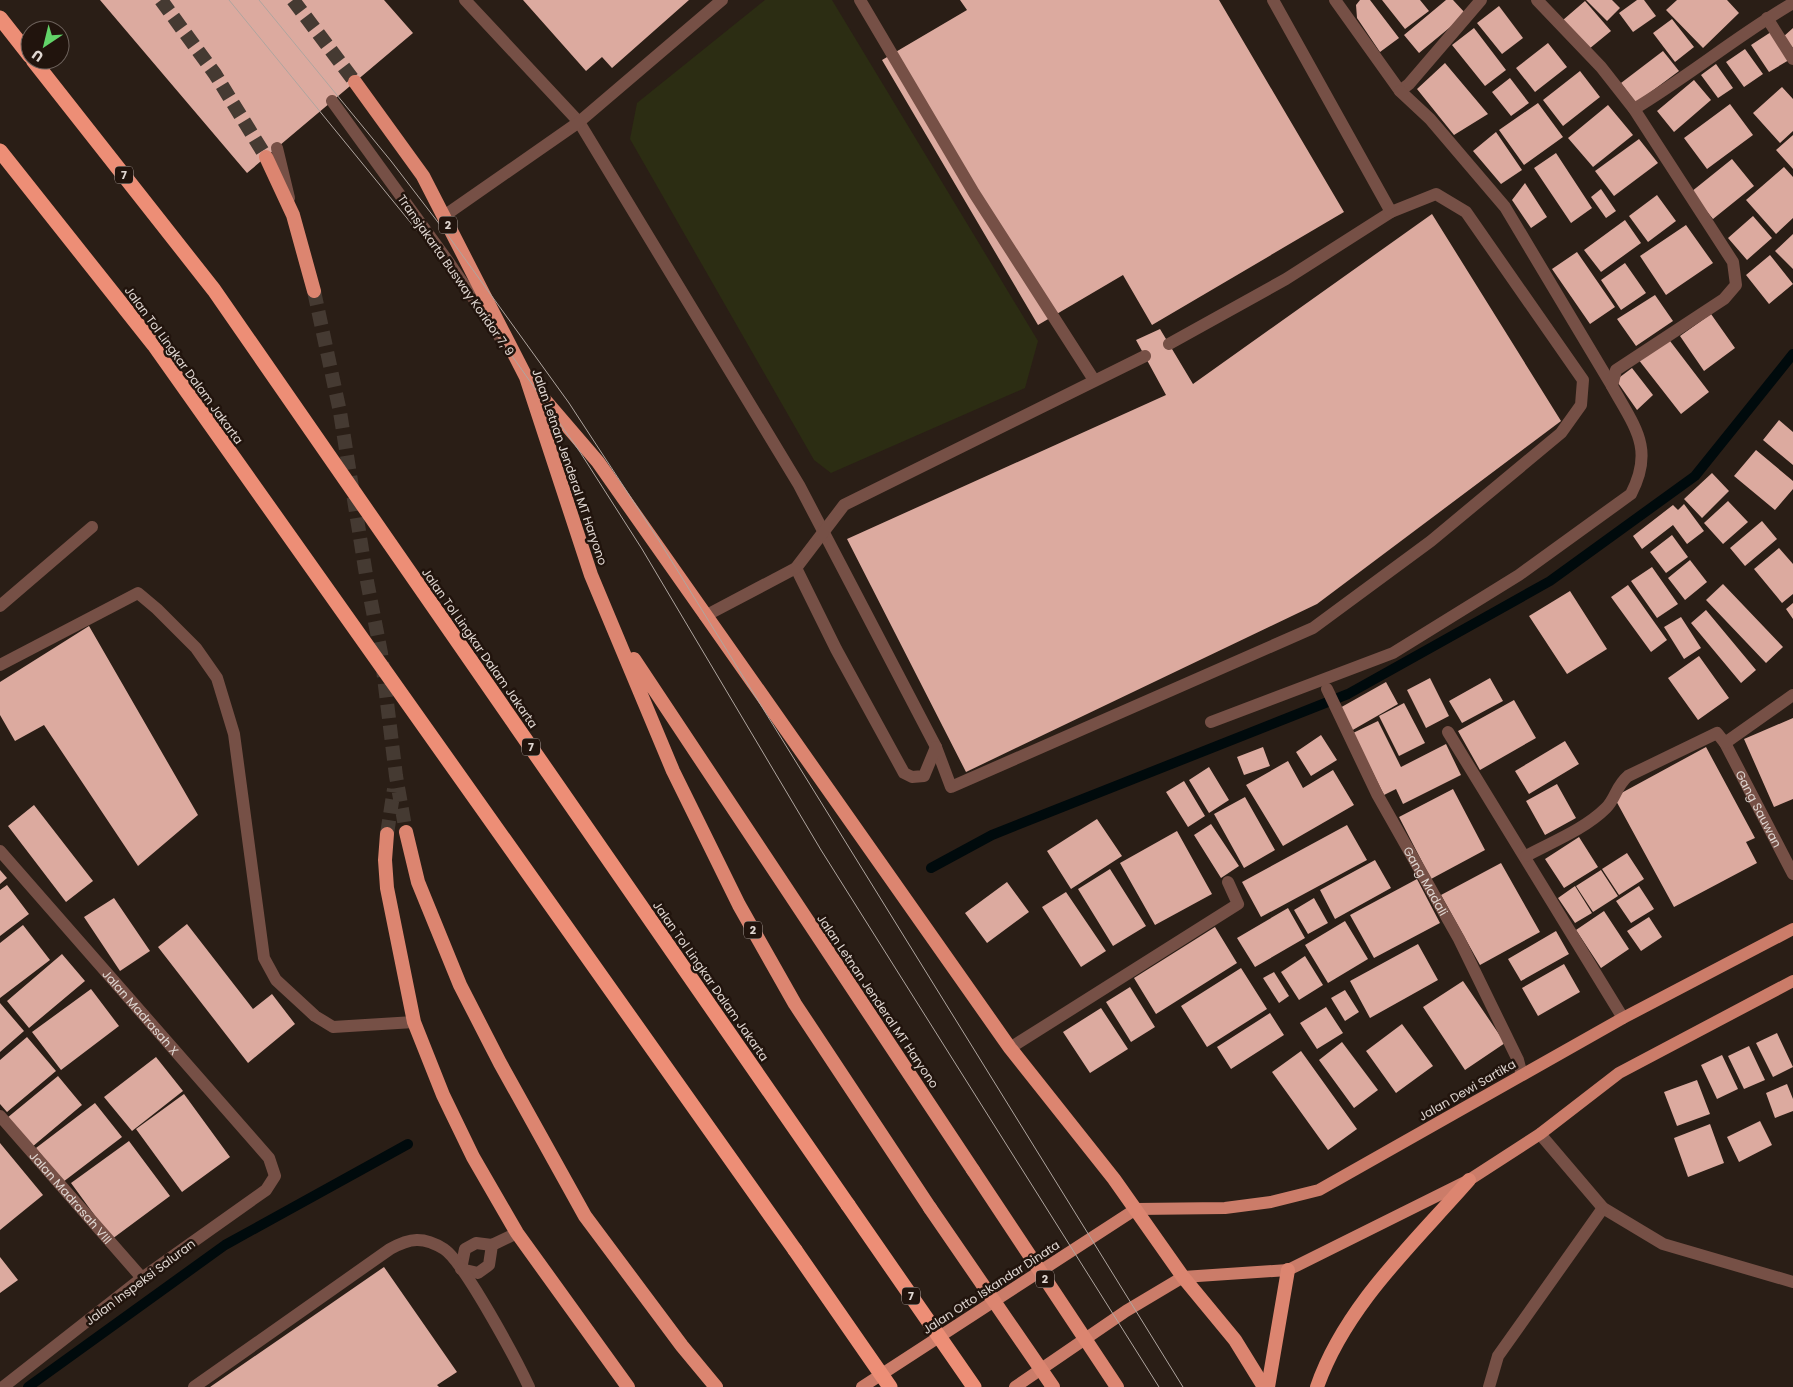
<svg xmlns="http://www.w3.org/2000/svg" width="1793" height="1387" viewBox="0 0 1793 1387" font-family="Poppins,sans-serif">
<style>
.green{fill:#2c2d13}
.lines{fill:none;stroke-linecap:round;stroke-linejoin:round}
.stream{stroke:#000a0c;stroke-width:10}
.building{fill:#dcaa9f}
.trunk-tunnel{stroke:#453a32;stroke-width:14;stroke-dasharray:14 7;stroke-linecap:butt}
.service{stroke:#765046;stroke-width:12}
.minor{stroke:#765046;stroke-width:12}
.primary{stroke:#cb7c69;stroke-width:12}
.trunk{stroke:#dc8570;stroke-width:14}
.motorway{stroke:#ed8e76;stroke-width:15}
.tram{stroke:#afa59f;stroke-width:1}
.trunk-bridge{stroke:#dc8570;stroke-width:14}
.motorway-bridge{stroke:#ed8e76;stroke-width:15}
.labels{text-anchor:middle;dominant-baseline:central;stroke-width:5;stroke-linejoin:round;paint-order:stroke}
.shield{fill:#21140d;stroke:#a79c97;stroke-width:1}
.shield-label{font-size:11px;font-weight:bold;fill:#e0d7d2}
.street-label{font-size:12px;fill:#e0d7d2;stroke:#21140d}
</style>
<rect width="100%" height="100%" fill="#2a1e16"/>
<!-- green -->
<path class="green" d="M765,0h67l206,341 -13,47 -194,85 -17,-13 -184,-321 7,-36z"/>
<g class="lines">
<!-- stream -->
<path class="stream" d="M931,868l61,-33 356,-141 202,-113 145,-105 98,-122
M28,1387l197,-142 183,-101"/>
</g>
<!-- building -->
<path class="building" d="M100,0h284l29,33 -166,140z
M523,0h166l-77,68 -10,-11 -16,14z
M960,0h259l125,212 -192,113 -29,-50 -85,50 -156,-265 85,-50z
M1360,0h10l29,38 -19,14 -23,-34 -1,-13z
M1382,0h38l9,11 -24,18z
M1446,0h7l13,14 -47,39 -15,-18z
M1586,0h26l8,8 -13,13z
M1637,0h7l12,16 -23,16 -14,-19z
M1677,0h50l12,13 -36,35 -37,-38z
M1585,1l26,30 -22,18 -26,-29z
M1499,6l24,32 -21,16 -25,-31z
M1672,19l22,28 -19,15 -22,-29z
M1474,28l32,42 -21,16 -33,-41z
M1793,28v20l-10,-11z
M1771,32l18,28 -20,12 -18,-27z
M1548,43l19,24 -32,25 -19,-24z
M1745,49l18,25 -19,13 -18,-25z
M1663,51l16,20 -43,32 -15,-20z
M1445,63l43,51 -34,21 -37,-46z
M1716,64l17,24 -15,10 -17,-23z
M1580,71l20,26 -37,29 -20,-26z
M1510,78l19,25 -18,13 -19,-24z
M1694,80l17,20 -37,32 -17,-21z
M1782,87l11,12v32l-13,12 -27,-30z
M1538,103l25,34 -39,28 -25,-35z
M1730,104l23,31 -46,34 -23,-31z
M1608,105l25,30 -40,32 -25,-29z
M1496,132l26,38 -21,14 -28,-33z
M1793,135v34l-17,-19z
M1639,139l19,24 -44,33 -19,-25z
M1556,153l36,55 -21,15 -37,-55z
M1732,159l22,27 -41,33 -22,-27z
M1784,167l9,10v41l-17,16 -30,-34z
M1525,183l22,34 -16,11 -19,-28z
M1601,189l15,22 -10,7 -15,-21z
M1657,195l19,26 -28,21 -19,-26z
M1432,214l129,207 -244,183 -351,168 -119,-233 319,-144 -30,-55 24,-11 33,55z
M1753,216l19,22 -25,22 -19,-22z
M1625,220l16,23 -40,29 -17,-22z
M1686,225l27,38 -47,32 -26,-39z
M1793,234v35l-18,-18z
M1577,252l38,55 -25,17 -38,-55z
M1770,255l23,29 -24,20 -23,-29z
M1625,263l21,30 -25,17 -20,-30z
M1655,295l18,26 -37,25 -19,-27z
M1711,314l24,34 -31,23 -24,-35z
M1667,337l42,55 -28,22 -43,-55z
M1632,368l21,27 -16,15 -21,-30z
M1779,420l14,12v33l-30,-25z
M1756,450l37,31v8l-18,21 -41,-34z
M1712,473l17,18 -27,27 -18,-19z
M1728,501l20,21 -25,22 -19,-21z
M1684,504l20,27 -17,13 -14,-19 -31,24 -9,-13 40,-31 5,5z
M1762,521l15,18 -32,27 -15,-18z
M1672,535l16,22 -22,16 -16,-21z
M1779,548l14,16v30l-11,9 -28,-34z
M1690,560l17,22 -22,18 -17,-22z
M1652,567l26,37 -21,14 -26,-37z
M1723,584l60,63 -17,16 -60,-63z
M1628,585l39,55 -16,12 -40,-55z
M1570,591l37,58 -40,25 -38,-58z
M1793,603v16l-7,-10z
M1706,610l50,60 -15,13 -50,-60z
M1681,617l20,31 -17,11 -20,-32z
M89,626l109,189 -60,51 -94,-141 -29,16 -15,-26v-33z
M1699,656l30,42 -31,22 -30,-42z
M1430,678l19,38 -23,12 -19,-38z
M1490,678l13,23 -41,22 -13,-22z
M1386,682l12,22 -47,27 -13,-22z
M1514,700l22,38 -56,32 -22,-39z
M1404,703l21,40 -26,13 -20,-40z
M1793,718v81l-19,8 -30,-68z
M1378,721l23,46 45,-23 15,31 -58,29 -7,-15 -12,6 -31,-62z
M1321,735l16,25 -26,16 -15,-24z
M1565,741l14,23 -50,30 -14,-23z
M1263,747l7,19 -26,9 -7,-18z
M1706,747l49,91 -9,4 11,21 -83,44 -60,-110z
M1288,761l15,27 30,-18 21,35 -71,41 -37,-61z
M1209,767l20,33 -20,13 -20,-33z
M1184,781l21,35 -17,11 -22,-35z
M1557,784l19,34 -31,17 -19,-34z
M1453,789l32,61 -54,29 -32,-62z
M1245,797l30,53 -31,18 -30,-54z
M34,805l59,76 -27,21 -58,-76z
M1097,819l25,37 -51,33 -24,-38z
M1211,824l28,42 -18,12 -27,-43z
M1347,825l20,35 -106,57 -19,-35z
M1177,831l35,63 -57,31 -35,-62z
M1579,837l19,30 -34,21 -19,-29z
M1627,853l17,26 -25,16 -17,-26z
M1375,860l16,28 -56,31 -15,-29z
M1501,863l39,69 -60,33 -39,-70z
M1110,869l36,57 -33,20 -35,-57z
M0,870l7,8 -7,6z
M1601,870l17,26 -25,16 -17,-26z
M1417,879l23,44 -66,35 -24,-43z
M1007,882l22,30 -42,31 -22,-30z
M7,885l22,29 -29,22v-46z
M1575,886l17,27 -17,10 -17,-25z
M1639,886l15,23 -23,14 -15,-22z
M1066,892l40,59 -25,16 -39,-60z
M114,898l36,53 -30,20 -36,-54z
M1314,898l14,25 -20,11 -14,-24z
M1288,908l17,30 -50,29 -18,-29z
M1604,911l25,38 -28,19 -25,-38z
M1649,917l13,20 -21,14 -14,-20z
M1345,921l23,38 -40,24 -23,-38z
M187,924l66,85 19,-15 23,30 -47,39 -90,-116z
M23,925l27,35 -50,38v-55z
M1215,927l22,36 -81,51 -22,-36z
M1556,931l13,23 -48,27 -13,-22z
M1418,944l20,36 -68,38 -20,-37z
M62,954l23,27 -56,47 -22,-27z
M1305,956l18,29 -24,15 -18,-28z
M1564,964l16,28 -42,24 -16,-28z
M1241,968l26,41 -60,38 -26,-41z
M1274,972l15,24 -10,7 -16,-25z
M1463,981l42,62 -40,27 -42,-63z
M1130,987l25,40 -24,15 -25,-40z
M91,989l28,37 -58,44 -29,-38z
M1345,990l14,22 -14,9 -14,-23z
M0,1003l24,28 -24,21z
M1326,1007l17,26 -26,16 -17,-26z
M1101,1008l27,41 -38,24 -27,-41z
M1270,1013l14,22 -53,34 -14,-22z
M1402,1024l31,42 -37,27 -30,-42z
M1777,1033l16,34 -20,10 -17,-34z
M27,1037l29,34 -49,41 -7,-8v-44z
M1342,1042l36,48 -24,18 -35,-48z
M1749,1046l16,34 -21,9 -16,-33z
M1301,1051l56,78 -29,21 -56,-78z
M1722,1055l16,34 -21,10 -16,-34z
M156,1057l27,34 -51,40 -28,-34z
M58,1076l24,29 -50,42 -25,-29z
M1697,1080l13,34 -33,12 -13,-34z
M1787,1084l6,15v12l-18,7 -9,-25z
M184,1094l46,63 -48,35 -46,-63z
M95,1103l27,34 -59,45 -27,-34z
M1760,1121l12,24 -33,17 -12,-25z
M1710,1124l14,39 -36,14 -14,-39z
M129,1141l41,55 -58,43 -41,-56z
M0,1143l43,52 -43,35z
M0,1257l18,23 -18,13z
M384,1267l73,105 -20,13 2,2h-229z"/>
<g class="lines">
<!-- trunk-tunnel -->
<path class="trunk-tunnel" d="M161,0l54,74 51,83
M293,0l62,82
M314,291l26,121 27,169 14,72 15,123 10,56
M387,834l7,-45"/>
<!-- service -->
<g class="service">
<path d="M465,0l114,122 220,363 137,262 15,40 362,-159 118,-87 130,-108 20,-28 2,-25 -117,-168 -30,-18 -45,18 -105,67 -117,65"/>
<path d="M860,0l114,193 120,187"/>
<path d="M1273,0l118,212"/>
<path d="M332,101l118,163 53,78"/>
<path d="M277,148l12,50"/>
<path d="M444,216l135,-94 143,-122"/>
<path d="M796,568l40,81 68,124 8,4 12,-1 12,-29"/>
<path d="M0,606l92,-79"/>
<path d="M705,616l91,-48 48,-63 301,-149"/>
<path d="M0,665l138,-72 19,16 39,39 21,30 17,56 30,224 12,22 39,36 18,11 81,-5"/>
<path id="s1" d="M1725,743l68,131"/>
<path d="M1540,1134l63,74 60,36 130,38"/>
<path d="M492,1245l-3,20 -11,8 -17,-4 4,-20 11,-6 16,2 25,-12"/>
<path d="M194,1387l196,-138c20,-11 33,-13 54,0 20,13 73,112 85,138"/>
<path d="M1489,1387l9,-31 105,-148"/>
</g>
<!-- minor -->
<g class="minor">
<path d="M1335,0l65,91 9,-7 72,-84"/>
<path d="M1767,18l26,41"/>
<path d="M1400,91l30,28 75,88 107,179"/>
<path d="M1634,109c55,-33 104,-74 159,-106"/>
<path id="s2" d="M1327,689l50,105 82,145 59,121 4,15"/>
<path d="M1211,722l182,-69 126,-78 112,-81c24,-46 3,-68 -19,-108l4,-16 108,-71 12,-14 -3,-23 -99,-153 -33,-42 -64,-67"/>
<path d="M1448,732l175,286"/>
<path id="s3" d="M0,851l269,307 6,18 -9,14 -124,88 -139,109"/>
<path d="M1526,856c26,-14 59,-27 80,-48 10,-10 10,-22 22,-32l89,-43 8,10 68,-48"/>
<path d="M1010,1048l228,-144 -10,-22"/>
<path id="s4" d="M0,1116l142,162"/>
</g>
<!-- primary -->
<path class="primary" d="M862,1387l274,-178 89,-1 46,-6 48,-12 304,-172 170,-89
M1015,1387l111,-76 57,-34 105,-7 181,-90 71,-46 79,-61 174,-92"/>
<!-- trunk -->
<path class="trunk" d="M355,82l68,94 103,201 65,198 82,196 66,134 56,99 135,204
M266,157l27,58 21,76
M531,384l67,78 412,586 104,131 69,98 52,63 29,47
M634,659l339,511
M406,832l12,50 42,103 40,78 85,153 97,130 34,41
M387,834l-2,26 2,28 27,134 29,73 30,62 44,76 111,154
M1268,1387l20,-117
M1317,1387c28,-81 96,-143 152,-207"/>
<!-- motorway -->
<path class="motorway" d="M0,18l30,38
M33,60l181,230 634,915
M0,151l154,194 641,905"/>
<!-- tram -->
<path class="tram" d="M229,0l235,288 116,164 62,97 179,301 338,537
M259,0l132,161 56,73 122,169 89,136 525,848"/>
<!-- trunk-bridge -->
<path class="trunk-bridge" d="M973,1170l144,217
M930,1208l123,179"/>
<!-- motorway-bridge -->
<path class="motorway-bridge" d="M848,1205l126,182
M795,1250l95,137"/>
</g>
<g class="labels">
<!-- shield labels -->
<g class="shield">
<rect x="115" y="166.5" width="18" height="17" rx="4"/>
<rect x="439" y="216.5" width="18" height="17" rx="4"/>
<rect x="522" y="738.5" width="18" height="17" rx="4"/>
<rect x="744" y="921.5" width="18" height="17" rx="4"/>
<rect x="1036" y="1270.5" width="18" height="17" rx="4"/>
<rect x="902" y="1287.5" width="18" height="17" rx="4"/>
</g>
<g class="shield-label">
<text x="124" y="175">7</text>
<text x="448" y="225">2</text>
<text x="531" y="747">7</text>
<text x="753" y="930">2</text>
<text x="1045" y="1279">2</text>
<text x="911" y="1296">7</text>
</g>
<!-- street labels -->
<g class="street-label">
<text transform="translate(456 275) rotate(55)">Transjakarta Busway Koridor 7, 9</text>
<text transform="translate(184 365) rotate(54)">Jalan Tol Lingkar Dalam Jakarta</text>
<text transform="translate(570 467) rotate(71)">Jalan Letnan Jenderal MT Haryono</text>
<text transform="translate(480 648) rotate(55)">Jalan Tol Lingkar Dalam Jakarta</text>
<text stroke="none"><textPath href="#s1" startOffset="74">Gang Sauwan</textPath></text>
<text stroke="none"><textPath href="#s2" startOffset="216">Gang Madali</textPath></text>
<text transform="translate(711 981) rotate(55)">Jalan Tol Lingkar Dalam Jakarta</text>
<text transform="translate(878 1001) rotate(56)">Jalan Letnan Jenderal MT Haryono</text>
<text stroke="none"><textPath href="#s3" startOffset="214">Jalan Madrasah X</textPath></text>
<text transform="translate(1467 1090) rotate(-30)">Jalan Dewi Sartika</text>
<text stroke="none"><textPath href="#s4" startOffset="108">Jalan Madrasah VIII</textPath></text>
<text transform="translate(140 1282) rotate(-37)">Jalan Inspeksi Saluran</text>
<text transform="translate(991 1287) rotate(-33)">Jalan Otto Iskandar Dinata</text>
</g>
</g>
<!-- north arrow -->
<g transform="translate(45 45) rotate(215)"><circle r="24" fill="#21140d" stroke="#6d625c"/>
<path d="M0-4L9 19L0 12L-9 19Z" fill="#62d469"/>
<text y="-8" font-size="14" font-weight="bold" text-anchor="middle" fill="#e0d7d2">U</text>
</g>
</svg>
